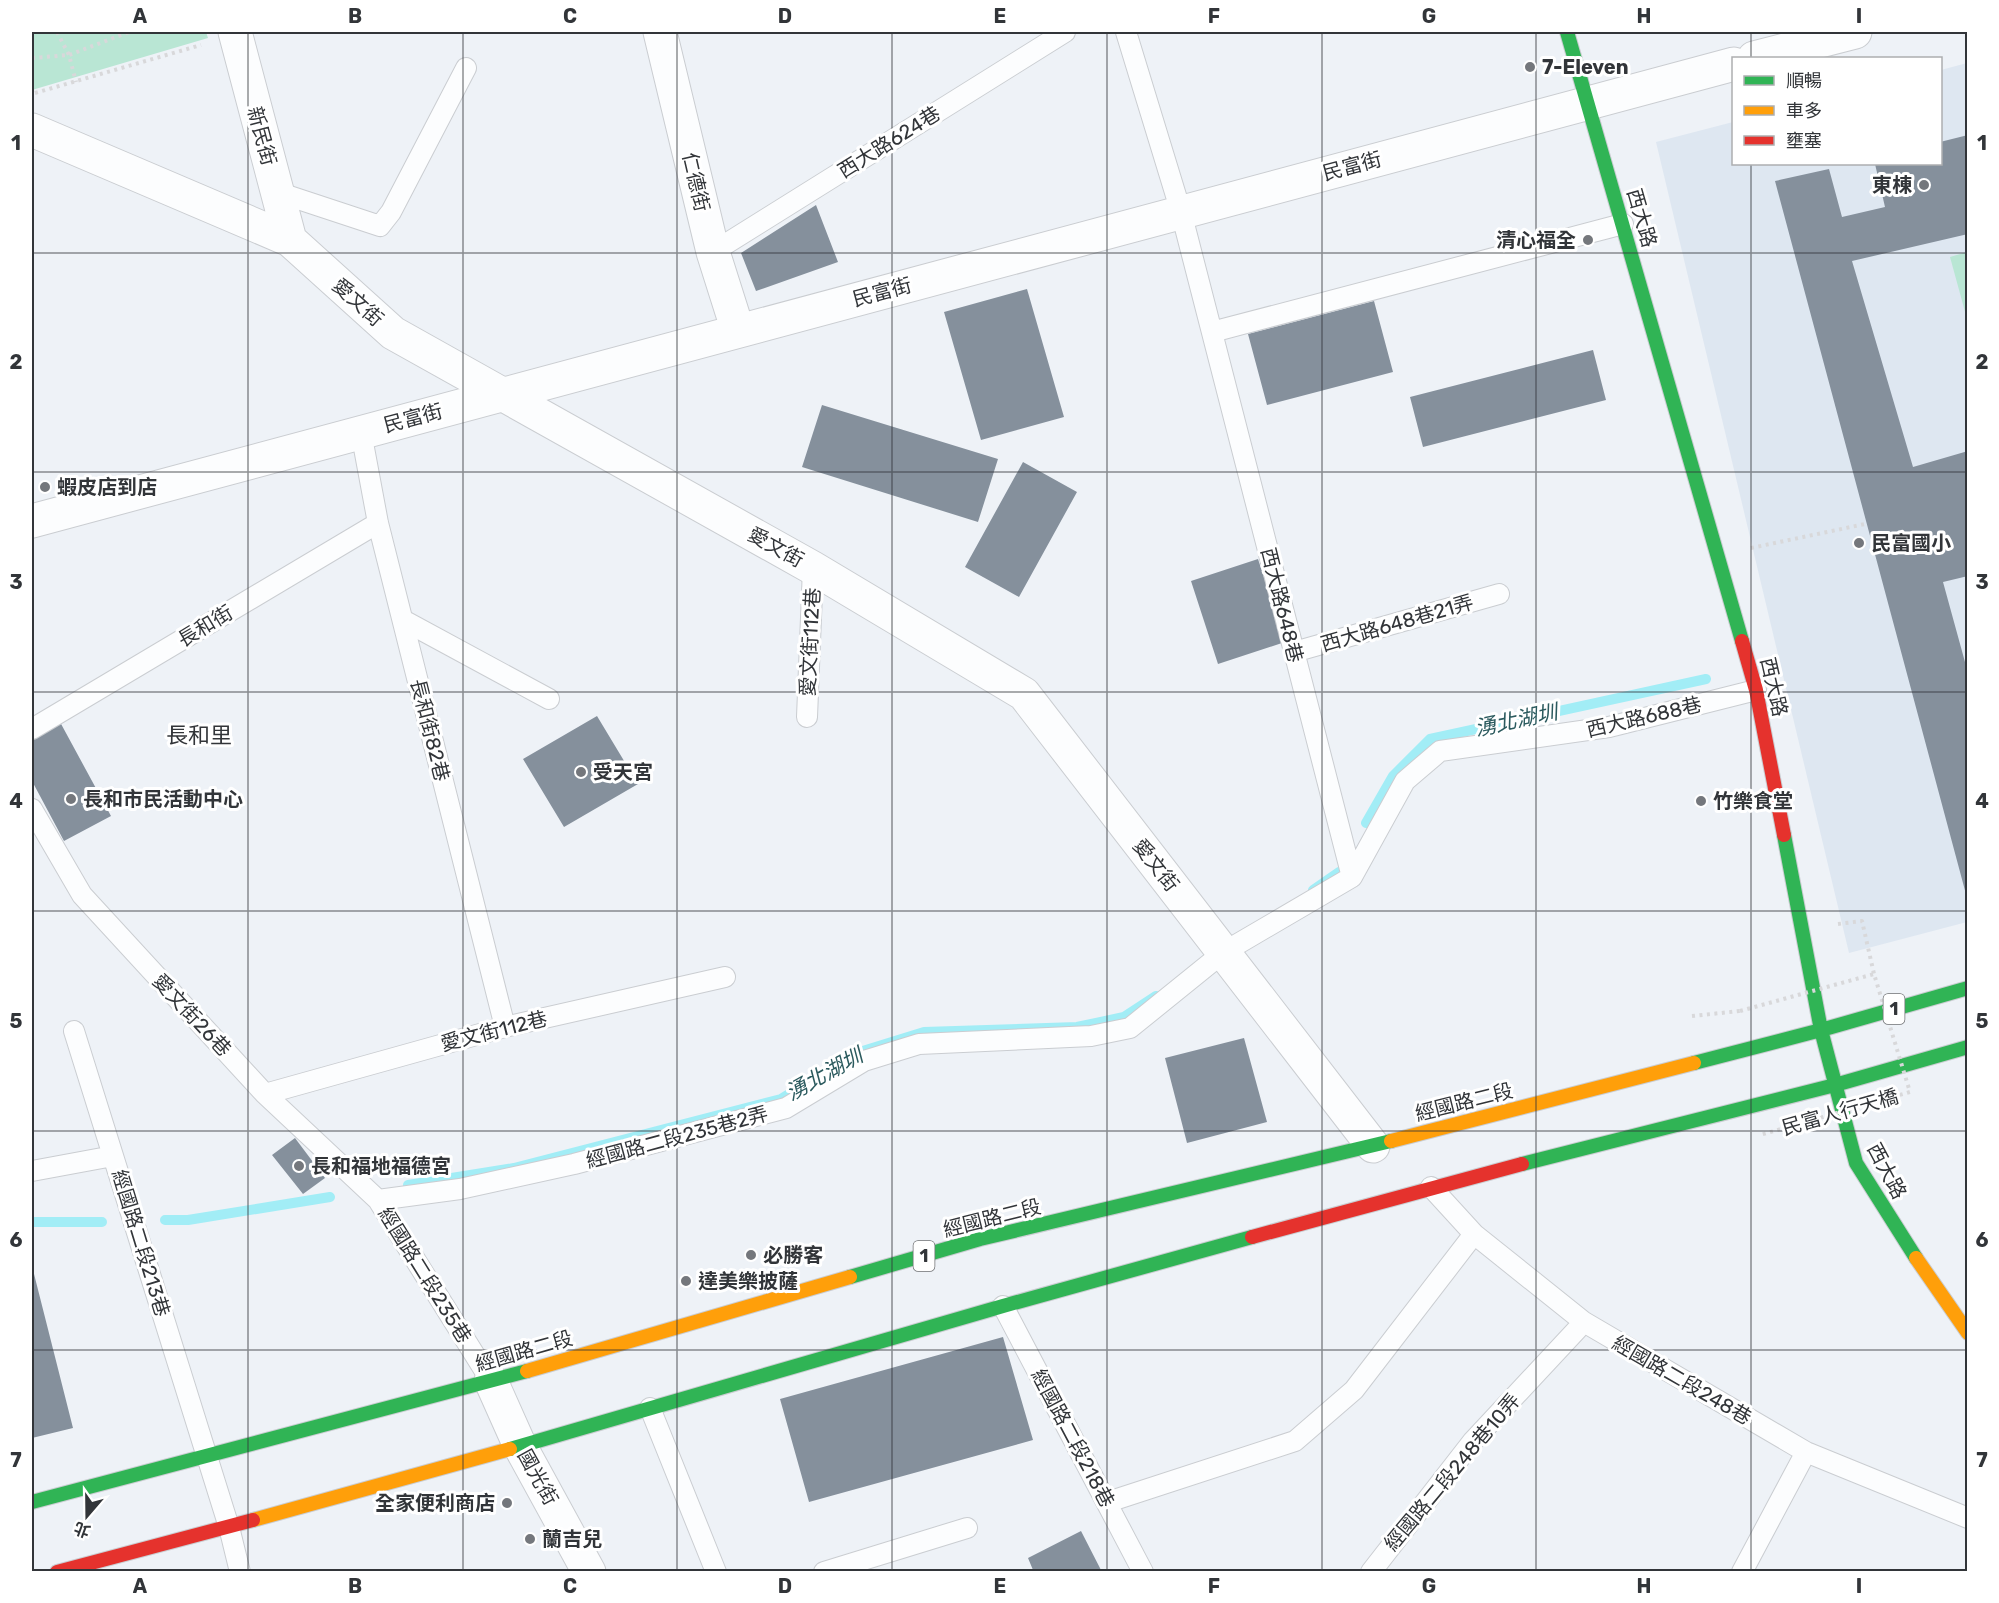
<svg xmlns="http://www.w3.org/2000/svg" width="1999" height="1603" viewBox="0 0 1999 1603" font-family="Rubik,'Noto Sans TC',sans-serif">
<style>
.built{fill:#dee7f1}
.green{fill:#b9e6d4}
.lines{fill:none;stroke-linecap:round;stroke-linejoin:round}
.stream{stroke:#a2edf6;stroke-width:10}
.building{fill:#85909c}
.lane-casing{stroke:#cacdd1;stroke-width:22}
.street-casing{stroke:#cacdd1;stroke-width:35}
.fast-casing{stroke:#cacdd1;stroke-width:16}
.slow-casing{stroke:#cacdd1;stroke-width:16}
.jam-casing{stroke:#cacdd1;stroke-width:16}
.path{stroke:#d8d8da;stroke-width:4;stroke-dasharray:3 4.5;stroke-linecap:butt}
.lane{stroke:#fcfdfe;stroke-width:20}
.street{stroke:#fcfdfe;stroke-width:33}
.fast{stroke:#30b455;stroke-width:14}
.slow{stroke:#ff9f0a;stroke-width:14}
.jam{stroke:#e5322d;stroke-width:14}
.path-bridge{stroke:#d8d8da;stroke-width:4;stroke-dasharray:3 4.5;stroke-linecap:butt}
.grid{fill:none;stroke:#323539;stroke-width:1.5;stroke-opacity:0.55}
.poi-dot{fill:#74777c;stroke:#fff;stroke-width:2}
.labels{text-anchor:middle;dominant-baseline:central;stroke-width:6;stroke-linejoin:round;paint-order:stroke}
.shield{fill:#fff;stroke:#707274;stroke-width:1.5}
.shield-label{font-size:18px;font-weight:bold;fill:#323539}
.poi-label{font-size:20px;font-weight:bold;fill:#323539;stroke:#fff;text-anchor:start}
.street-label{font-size:20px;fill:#323539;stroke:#fff}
.water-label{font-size:21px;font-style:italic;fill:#2b5a5e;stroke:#fff}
.quarter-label{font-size:22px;fill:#323539;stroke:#fff}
.neatline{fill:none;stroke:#323539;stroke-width:2}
.grid-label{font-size:20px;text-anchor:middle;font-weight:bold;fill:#323539}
</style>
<rect width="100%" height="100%" fill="#eef2f7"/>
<!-- built -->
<path class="built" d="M1967,63v859l-118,31 -193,-811 77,-20 1,42h206l1,-94z"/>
<!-- green -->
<path class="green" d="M32,32h174l2,6 -176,52z
M1967,252h1l-1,67 -17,-62z"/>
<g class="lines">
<!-- stream -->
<path class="stream" d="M1366,823l27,-47 37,-37 276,-60
M1313,890l26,-18
M408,1185l106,-17 267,-69 72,-45 71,-22 153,-5 47,-10 32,-21
M165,1220h23l142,-23
M32,1222h70"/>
</g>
<!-- building -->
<path class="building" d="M1968,135v99l-116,27 61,206 55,-16v125l-25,6 25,91 -1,225 -192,-717 54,-12 13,48 43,-10 -10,-43h65v-22z
M816,205l22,57 -82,29 -15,-38z
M1027,289l37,128 -83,23 -37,-128z
M1374,301l19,71 -126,33 -19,-71z
M1593,350l13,50 -183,47 -13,-50z
M822,405l176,54 -20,63 -176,-55z
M1023,462l54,30 -58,105 -54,-30z
M1258,559l27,83 -67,22 -27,-83z
M597,716l41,68 -74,43 -41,-68z
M60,722l51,94 -47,25 -32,-60v-43z
M1244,1038l23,84 -80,21 -22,-85z
M295,1138l30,40 -22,16 -31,-39z
M32,1266l41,162 -41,10z
M1003,1337l30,103 -224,62 -29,-103z
M1081,1531l21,41h-73l4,-2 -5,-12z"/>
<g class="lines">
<!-- lane casing -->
<g class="lane-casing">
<path id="lane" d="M1126,32l55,180 171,665
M277,192l103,34 11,-14 75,-144
M713,252l352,-220
M1212,332l411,-108
M361,432l17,91 127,504
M403,620l146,79
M1294,652l205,-58
M807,717l6,-149
M32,729l346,-206
M32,809l50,86 183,199 113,106 113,181
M74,1031l155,496 11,45
M265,1094l240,-67 220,-50
M32,1171l81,-15
M1431,1187l43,47 110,88 222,130 162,66
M378,1200l82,-11 114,-25 212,-56 78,-47 55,-17 172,-8 39,-8 94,-76 128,-75 53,-96 35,-30 169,-24 147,-37
M1003,1306l140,266
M650,1408l66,164
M1108,1502l187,-61 59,-51 120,-156
M824,1572l143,-44
M1371,1572l102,-131 111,-119
M1742,1572l64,-120"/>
</g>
<!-- street casing -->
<g class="street-casing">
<path id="street" d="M235,32l55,208
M660,32l53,220 25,79
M1754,58l101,-26
M32,130l258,110 103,93 420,235 211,126 349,452
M32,521l1702,-457
M491,1381l29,65 69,126"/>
</g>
<!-- fast casing -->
<g class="fast-casing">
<path id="fast" d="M1567,32l175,609
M1784,835l37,195 35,133 60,95
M1694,1063l127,-33 147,-42
M1522,1164l313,-79 133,-38
M850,1277l130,-38 411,-98
M510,1449l493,-143 249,-69
M32,1502l495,-131"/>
</g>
<!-- slow casing -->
<g class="slow-casing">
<path id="slow" d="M1391,1141l303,-78
M1916,1258l52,75
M527,1371l323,-94
M253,1520l257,-71"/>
</g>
<!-- jam casing -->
<g class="jam-casing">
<path id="jam" d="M1742,641l14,49 28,145
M1252,1237l270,-73
M57,1572l196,-52"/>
</g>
<!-- path -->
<path class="path" d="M57,32l12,23 7,27
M32,58l37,-3 60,-23
M35,93l166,-48
M1751,548l114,-24
M1838,924l24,-3 12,53
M1692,1016l48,-5"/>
<!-- lane -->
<use href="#lane" class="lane"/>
<!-- street -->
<use href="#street" class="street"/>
<!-- fast -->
<use href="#fast" class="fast"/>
<!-- slow -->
<use href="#slow" class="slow"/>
<!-- jam -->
<use href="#jam" class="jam"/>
<!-- path-bridge -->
<path class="path-bridge" d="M1740,1011l134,-37 36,118 -150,43"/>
</g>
<!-- grid -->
<path class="grid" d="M248,32v1540M463,32v1540M677,32v1540M892,32v1540M1107,32v1540M1322,32v1540M1536,32v1540M1751,32v26M1751,164v1408M32,253h1936M32,472h1936M32,692h1936M32,911h1936M32,1131h1936M32,1350h1936"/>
<!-- markers -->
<g class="poi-dot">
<circle cx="1530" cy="67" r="6"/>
<circle cx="1924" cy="185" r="6"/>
<circle cx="1588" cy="240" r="6"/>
<circle cx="45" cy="487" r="6"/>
<circle cx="1859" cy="543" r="6"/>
<circle cx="581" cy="772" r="6"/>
<circle cx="71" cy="799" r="6"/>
<circle cx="1701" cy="801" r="6"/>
<circle cx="299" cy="1166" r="6"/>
<circle cx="751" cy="1255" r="6"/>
<circle cx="686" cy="1281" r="6"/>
<circle cx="507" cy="1503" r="6"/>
<circle cx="530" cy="1539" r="6"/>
</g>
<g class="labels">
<!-- shield labels -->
<g class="shield">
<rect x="1883.5" y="994" width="21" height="30" rx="4.5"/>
<rect x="913.5" y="1241" width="21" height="30" rx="4.5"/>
</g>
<g class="shield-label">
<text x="1894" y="1009">1</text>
<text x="924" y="1256">1</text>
</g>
<!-- poi labels -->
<g class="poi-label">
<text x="1542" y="67">7-Eleven</text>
<text x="1912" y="185" text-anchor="end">東棟</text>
<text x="1576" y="240" text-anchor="end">清心福全</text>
<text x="57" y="487">蝦皮店到店</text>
<text x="1871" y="543">民富國小</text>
<text x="593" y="772">受天宮</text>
<text x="83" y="799">長和市民活動中心</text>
<text x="1713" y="801">竹樂食堂</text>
<text x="311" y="1166">長和福地福德宮</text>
<text x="763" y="1255">必勝客</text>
<text x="698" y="1281">達美樂披薩</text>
<text x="495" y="1503" text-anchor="end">全家便利商店</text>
<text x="542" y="1539">蘭吉兒</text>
</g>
<!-- street labels -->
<g class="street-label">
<text transform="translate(262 136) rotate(75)">新民街</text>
<text transform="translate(889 142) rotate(-32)">西大路624巷</text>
<text transform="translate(1352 166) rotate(-15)">民富街</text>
<text transform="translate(696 182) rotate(77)">仁德街</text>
<text transform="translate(1642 218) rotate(74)">西大路</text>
<text transform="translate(882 292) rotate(-15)">民富街</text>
<text transform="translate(358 302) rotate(42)">愛文街</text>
<text transform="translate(413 418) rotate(-15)">民富街</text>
<text transform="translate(776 547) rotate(29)">愛文街</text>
<text transform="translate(1282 605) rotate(76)">西大路648巷</text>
<text transform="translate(1397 623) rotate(-16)">西大路648巷21弄</text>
<text transform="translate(205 626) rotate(-31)">長和街</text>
<text transform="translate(810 642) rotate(-87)">愛文街112巷</text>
<text transform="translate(1774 687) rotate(77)">西大路</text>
<text transform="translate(1644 717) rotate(-13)">西大路688巷</text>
<text transform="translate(430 730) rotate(76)">長和街82巷</text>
<text transform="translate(1156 865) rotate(52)">愛文街</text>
<text transform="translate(192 1015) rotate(47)">愛文街26巷</text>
<text transform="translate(494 1031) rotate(-14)">愛文街112巷</text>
<text transform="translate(1464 1102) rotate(-14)">經國路二段</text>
<text transform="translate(1840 1112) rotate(-16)">民富人行天橋</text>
<text transform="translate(677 1137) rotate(-15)">經國路二段235巷2弄</text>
<text transform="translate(1887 1171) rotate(62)">西大路</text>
<text transform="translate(992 1218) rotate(-14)">經國路二段</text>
<text transform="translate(141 1243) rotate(73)">經國路二段213巷</text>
<text transform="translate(425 1275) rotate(58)">經國路二段235巷</text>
<text transform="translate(524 1351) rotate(-16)">經國路二段</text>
<text transform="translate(1682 1380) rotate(30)">經國路二段248巷</text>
<text transform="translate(1073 1438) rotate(62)">經國路二段218巷</text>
<text transform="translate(1452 1472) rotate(-50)">經國路二段248巷10弄</text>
<text transform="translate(538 1477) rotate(61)">國光街</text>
</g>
<!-- water labels -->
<g class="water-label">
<text transform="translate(1516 720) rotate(-12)">湧北湖圳</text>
<text transform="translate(824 1074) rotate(-29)">湧北湖圳</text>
</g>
<!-- quarter labels -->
<g class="quarter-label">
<text x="199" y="735">長和里</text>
</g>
</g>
<!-- border -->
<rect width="1999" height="1603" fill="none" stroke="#ffffff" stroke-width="66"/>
<!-- legend -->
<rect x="1732" y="57" width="210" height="108" fill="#ffffff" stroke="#adaeb0" stroke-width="1.5"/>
<rect x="1744" y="76" width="30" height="9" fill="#30b455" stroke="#adaeb0" stroke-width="1.5"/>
<text x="1786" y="87" font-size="18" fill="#323539">順暢</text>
<rect x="1744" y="106" width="30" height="9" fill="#ff9f0a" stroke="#adaeb0" stroke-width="1.5"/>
<text x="1786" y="117" font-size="18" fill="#323539">車多</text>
<rect x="1744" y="136" width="30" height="9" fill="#e5322d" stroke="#adaeb0" stroke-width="1.5"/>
<text x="1786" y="147" font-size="18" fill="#323539">壅塞</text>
<!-- north arrow -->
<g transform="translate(87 1516) rotate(200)" stroke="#ffffff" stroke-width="4.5" paint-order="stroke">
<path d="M0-4.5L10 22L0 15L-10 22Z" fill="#323539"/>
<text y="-9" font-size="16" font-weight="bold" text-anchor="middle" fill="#323539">北</text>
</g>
<rect x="33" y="33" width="1933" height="1537" class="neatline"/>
<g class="grid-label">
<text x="140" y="23">A</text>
<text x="355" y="23">B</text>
<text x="570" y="23">C</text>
<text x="785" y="23">D</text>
<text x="1000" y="23">E</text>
<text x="1214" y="23">F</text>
<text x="1429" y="23">G</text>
<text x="1644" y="23">H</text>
<text x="1859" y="23">I</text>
<text x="16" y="150">1</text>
<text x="1982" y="150">1</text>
<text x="16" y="369">2</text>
<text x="1982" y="369">2</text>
<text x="16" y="589">3</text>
<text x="1982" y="589">3</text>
<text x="16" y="808">4</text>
<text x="1982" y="808">4</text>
<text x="16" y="1028">5</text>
<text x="1982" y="1028">5</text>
<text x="16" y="1247">6</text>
<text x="1982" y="1247">6</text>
<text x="16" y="1467">7</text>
<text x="1982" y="1467">7</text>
<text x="140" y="1593">A</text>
<text x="355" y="1593">B</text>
<text x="570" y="1593">C</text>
<text x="785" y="1593">D</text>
<text x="1000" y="1593">E</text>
<text x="1214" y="1593">F</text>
<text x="1429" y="1593">G</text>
<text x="1644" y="1593">H</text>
<text x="1859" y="1593">I</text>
</g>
</svg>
